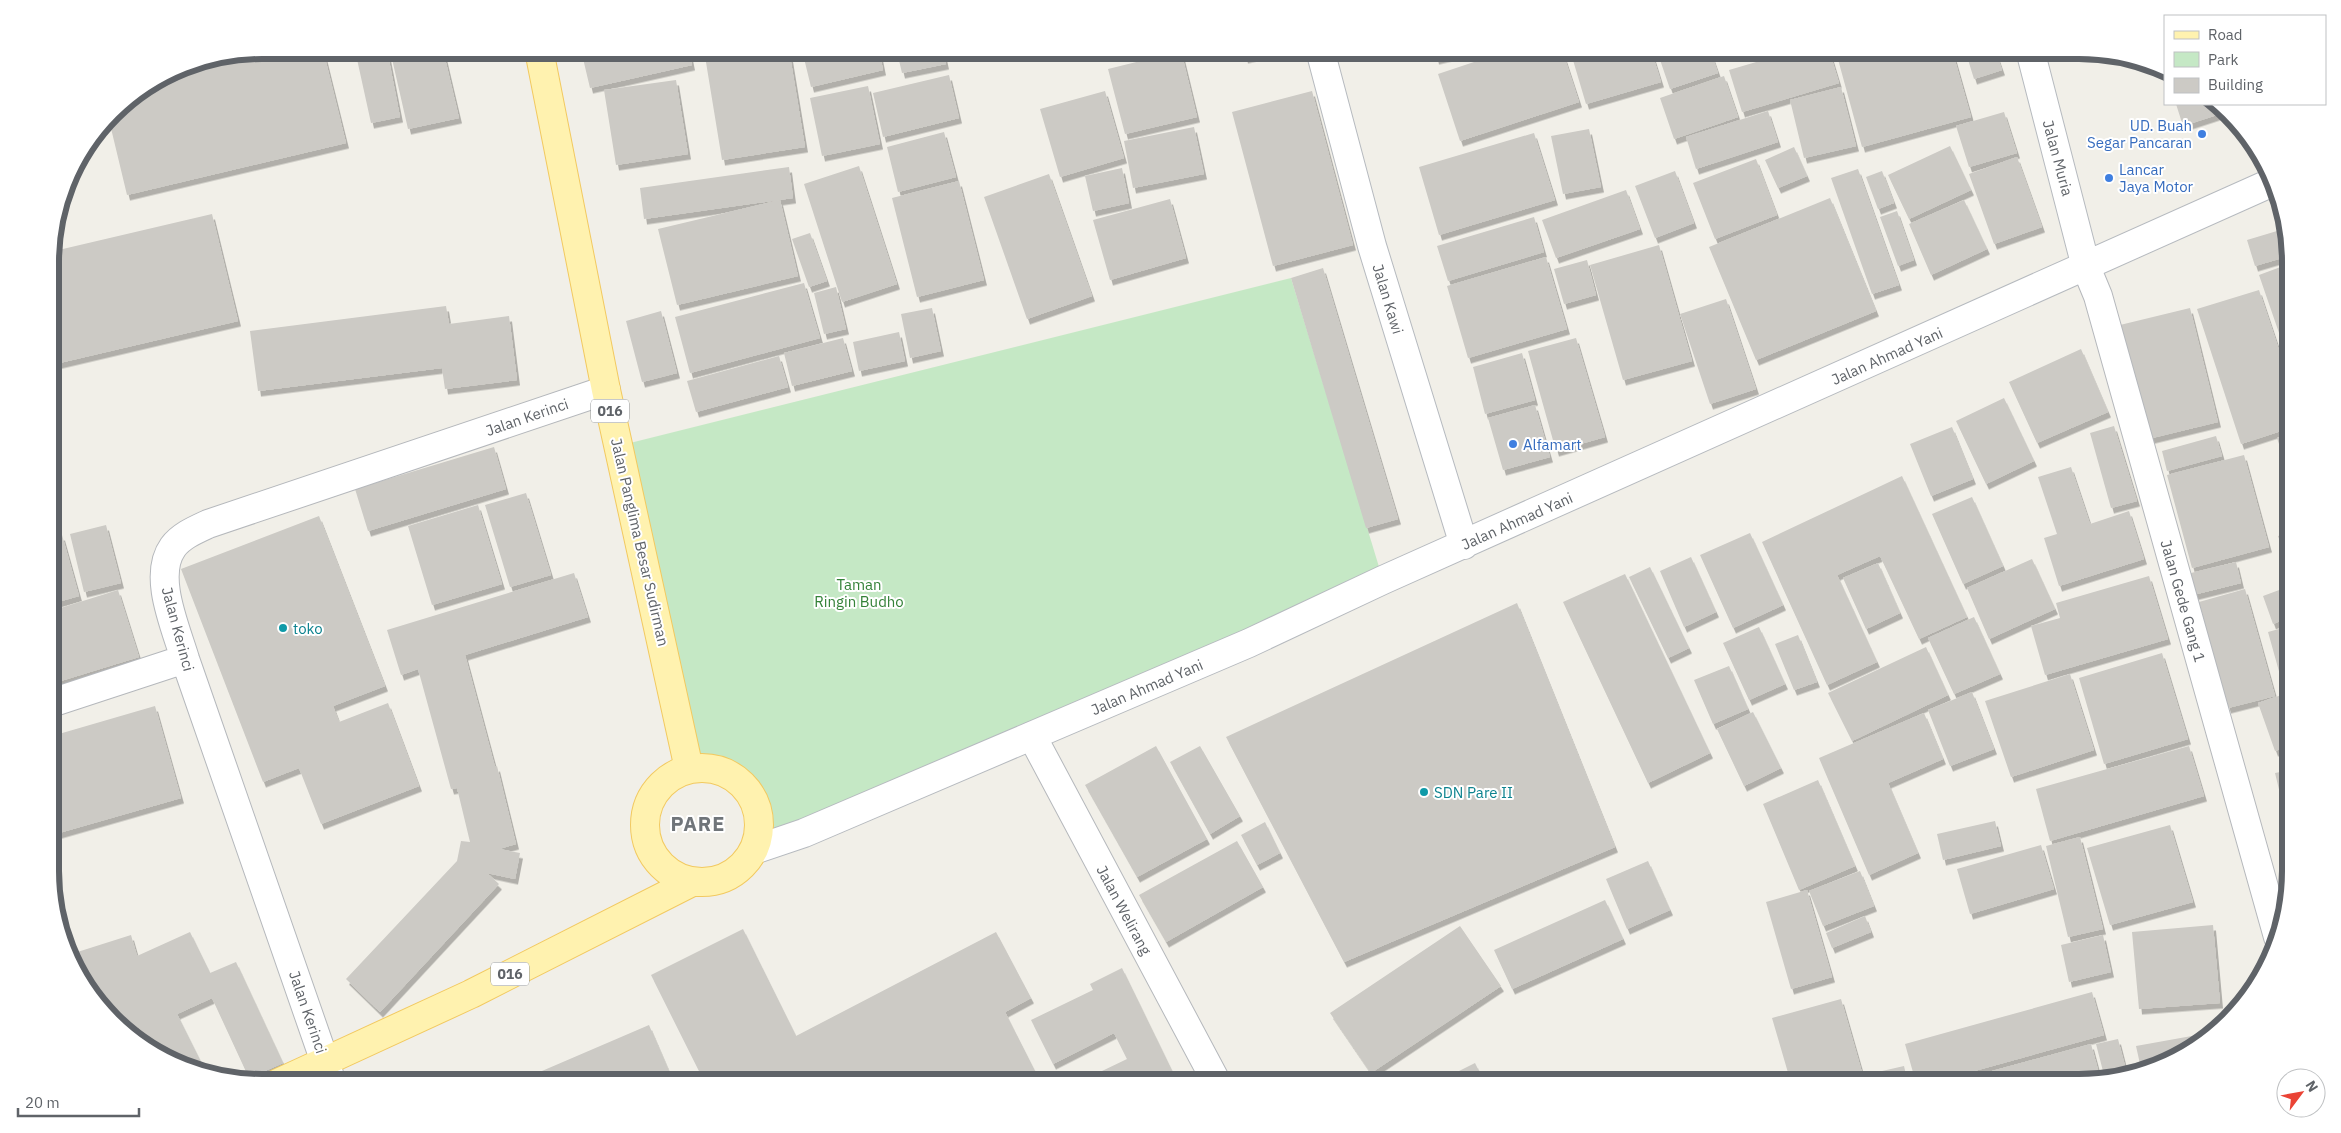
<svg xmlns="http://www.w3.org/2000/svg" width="2341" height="1133" viewBox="0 0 2341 1133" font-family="'IBM Plex Sans',sans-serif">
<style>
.park{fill:#c5e8c5}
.building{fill:#cccac5;filter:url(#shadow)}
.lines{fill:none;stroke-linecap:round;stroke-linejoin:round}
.street-casing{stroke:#b5b8bc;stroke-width:30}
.secondary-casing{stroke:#b6babf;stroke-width:30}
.primary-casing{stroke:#f2c960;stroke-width:30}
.street{stroke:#fff;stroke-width:28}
.secondary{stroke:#fff;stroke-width:28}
.primary{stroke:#fff2af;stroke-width:28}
.shop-dot{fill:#3f7fe0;stroke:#fff;stroke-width:2}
.culture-dot{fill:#0f9aa8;stroke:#fff;stroke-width:2}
.labels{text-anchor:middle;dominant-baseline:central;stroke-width:4;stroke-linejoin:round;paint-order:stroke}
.shield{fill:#fff;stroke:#8f9295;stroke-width:1}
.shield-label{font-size:14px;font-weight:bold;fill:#5f6368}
.shop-label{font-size:15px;fill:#366cbe;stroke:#fff;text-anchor:start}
.street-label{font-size:15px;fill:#5f6368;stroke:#fff}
.park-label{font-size:15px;fill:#348238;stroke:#fff}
.culture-label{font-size:15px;fill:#0d838f;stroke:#fff;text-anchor:start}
.district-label{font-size:20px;font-weight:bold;letter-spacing:1px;fill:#70757a;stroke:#fff}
.rim{fill:none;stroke:#5f6368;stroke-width:6}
</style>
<defs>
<filter id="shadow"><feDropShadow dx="3" dy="5.5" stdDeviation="0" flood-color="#0004"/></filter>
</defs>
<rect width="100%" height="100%" fill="#f1efe8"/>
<!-- park -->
<path class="park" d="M1291,278l92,302 -629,270c2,-6 5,-13 6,-19 4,-42 -33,-65 -71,-62l-71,-323z"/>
<!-- building -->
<path class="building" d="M262,50h61l23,93 -219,52 -18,-75 13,-17 59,-37z
M355,50h32l13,67 -29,6z
M390,50h53l16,68 -51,11z
M581,50h108l3,15 -102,23z
M704,50h85l16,97 -83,13z
M802,50h77l4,20 -72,17z
M905,50h38l3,14 -44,9 -5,-21z
M1243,50h31v1l-29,7z
M1434,50h36v1l-34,8z
M1510,50h52l17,52 -119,39 -22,-67z
M1570,50h81l10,32 -75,22z
M1670,50h40l8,23 -48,16 -12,-35z
M1797,50h32l10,33 -97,29 -13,-42z
M1844,50h108l19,67 -109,30 -26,-95z
M1965,50h30l7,20 -28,9z
M1181,51l16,66 -72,17 -17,-65z
M949,75l10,43 -76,19 -10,-44z
M1724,76l14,41 -64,22 -14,-41z
M676,80l12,74 -72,11 -12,-75z
M868,86l12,58 -58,12 -12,-58z
M1841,87l15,59 -52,12 -14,-58z
M1105,91l19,67 -64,19 -20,-68z
M1312,91l41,154 -80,21 -41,-154z
M2176,104h42l8,8 -43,14z
M1768,111l10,31 -82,27 -10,-32z
M2004,112l13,41 -48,14 -13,-41z
M1194,127l10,47 -71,14 -9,-47z
M1589,129l12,58 -38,7 -12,-58z
M944,132l12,45 -58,15 -11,-45z
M1534,133l21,67 -116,35 -20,-68z
M1950,146l21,44 -62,29 -21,-44z
M1794,147l13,29 -29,12 -13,-28z
M2017,157l25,70 -48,17 -25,-70z
M1756,159l21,56 -62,24 -22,-56z
M859,166l38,118 -55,18 -38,-118z
M789,167l4,31 -149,21 -4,-31z
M1122,168l7,35 -36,8 -8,-35z
M1858,169l41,116 -27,9 -41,-116z
M1675,171l19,52 -39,15 -20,-52z
M1882,171l12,32 -16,6 -12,-32z
M1049,174l43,122 -65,23 -43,-122z
M959,181l25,99 -67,17 -25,-99z
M1626,190l14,39 -84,29 -14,-38z
M1830,198l46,113 -120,49 -47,-113z
M1170,199l16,59 -76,22 -17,-60z
M780,200l18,76 -121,29 -19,-76z
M1964,200l23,49 -56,26 -22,-51z
M1897,211l17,49 -16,6 -18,-49z
M212,214l26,107 -187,44 -1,-113z
M1534,217l10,35 -96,29 -11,-35z
M2287,228l2,28 -34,10 -8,-26z
M810,233l17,48 -18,6 -17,-48z
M1659,245l33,116 -69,19 -33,-115z
M1546,257l21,72 -99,29 -21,-72z
M1587,260l9,35 -32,9 -10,-35z
M2289,264l1,98h-1l-30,-87z
M1323,268l75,251 -32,9 -75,-250z
M804,283l16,55 -130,35 -15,-56z
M836,287l10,42 -22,5 -10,-41z
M2259,290l31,93v45l-49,16 -44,-135z
M1726,299l30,90 -46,15 -30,-90z
M446,306l3,18 60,-8 8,64 -72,9 -3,-21 -184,23 -8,-60z
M932,308l9,43 -31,7 -9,-44z
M2190,308l28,114 -70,17 -28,-114z
M661,311l16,62 -35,9 -16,-61z
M899,332l6,29 -46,10 -6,-29z
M843,338l9,33 -60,15 -8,-33z
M1576,338l29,99 -49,14 -28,-100z
M2081,349l27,63 -71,31 -28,-61z
M1522,353l13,47 -50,14 -12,-47z
M779,356l9,31 -92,25 -9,-31z
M2004,398l30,63 -48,23 -30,-63z
M1535,405l15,52 -47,13 -15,-52z
M2114,426l23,75 -26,7 -21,-75z
M1952,427l21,52 -42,17 -21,-52z
M2290,434v43l-13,-39z
M2216,436l6,20 -55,15 -5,-20z
M494,447l12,42 -138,42 -13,-42z
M2244,455l25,92 -77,21 -25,-93z
M2071,467l19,57 39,-13 15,48 -85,27 -15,-48 13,-4 -19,-57z
M1902,476l65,141 -48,22 -39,-83 -43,19 40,87 -50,23 -65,-143z
M526,493l25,82 -41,12 -25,-82z
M1972,497l31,69 -40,18 -31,-70z
M478,505l24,79 -70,21 -24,-79z
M319,516l66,170 -52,20 6,16 49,-19 31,83 -98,38 -22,-56 -36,14 -82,-213z
M106,525l15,58 -37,9 -14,-58z
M2290,532v38l-12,-34z
M1750,533l33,72 -50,23 -33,-73z
M62,535l17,61 -28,8v-66z
M1691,557l25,55 -32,15 -24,-56z
M2032,559l23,50 -66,30 -22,-51z
M2236,562l5,21 -48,12 -6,-21z
M1878,563l22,50 -34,16 -23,-51z
M1650,567l39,81 -21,10 -39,-81z
M574,573l14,44 -123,38 30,112 2,-1 19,78 -17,5 21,4 -5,26 -28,-6 12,11 -119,128 -34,-33 111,-118 4,-20 9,1 -13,-54 -6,1 -33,-120 -17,6 -14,-45z
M1625,574l85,179 -62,30 -85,-181z
M2149,576l19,63 -123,36 -14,-49 29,-8 -4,-15z
M2290,586v31l-17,7 -10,-28z
M2245,589l30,107 -47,12 -29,-106z
M118,590l21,67 -88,27v-73z
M1517,603l98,244 -271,115 -118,-225z
M1974,617l26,57 -46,20 -26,-56z
M2290,626v47l-10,2 -12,-43z
M1759,627l26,57 -36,16 -26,-57z
M1798,635l19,47 -23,8 -19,-46z
M1926,647l22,48 -96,46 -24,-48z
M2162,653l26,86 -84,25 -25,-86z
M1729,666l19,43 -35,15 -19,-44z
M2070,674l24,76 -83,27 -26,-76z
M1972,692l22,57 -44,17 -22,-56z
M2290,692l1,53 -16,6 -17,-48z
M155,706l26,92 -129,37v-99z
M1753,712l28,56 -37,18 -27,-57z
M1924,713l19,46 -55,24 30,70 -49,22 -50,-117z
M1156,746l51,93 -70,38 -52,-92z
M1200,746l40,70 -30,18 -40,-72z
M2189,746l15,50 -154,45 -14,-52z
M2291,770v65h-1l-15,-62z
M1818,780l37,86 -56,24 -36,-86z
M1995,821l6,25 -58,14 -6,-26z
M1265,822l15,31 -23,12 -16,-30z
M2170,825l23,77 -83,23 -23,-77z
M2080,837l23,92 -35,8 -22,-91z
M1237,841l26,46 -97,55 -27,-47z
M2041,845l13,44 -84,25 -13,-45z
M1648,861l22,49 -43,19 -21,-50z
M1860,871l14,35 -51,20 -14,-35z
M1807,890l25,87 -41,12 -25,-87z
M1605,900l18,39 -111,50 -18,-39z
M1865,916l6,16 -39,16 -6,-15z
M2213,925l7,78 -81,6 -7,-77z
M1460,926l41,60 -130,87 -41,-60z
M743,929l53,107 200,-104 35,66 -26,14 36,71h-165l-1,-3 -5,3h-165l-54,-108z
M190,932l20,41 26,-11 47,101 -34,15 -37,-80 -35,16 29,58 -25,-5 -31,-18 -11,-22 -14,4 -31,-31 -26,-45 63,-20 6,21z
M2103,935l8,37 -42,10 -8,-37z
M1122,968l56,115h-101l50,-24 -13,-26 -61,31 -22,-44 62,-30 -3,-6z
M2092,992l12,43 -173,48h-15l-11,-39z
M1841,999l24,84h-74l-19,-65z
M649,1025l25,58h-160z
M2214,1032l-17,15 -55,26 -6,-27z
M2118,1039l9,35 -22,5 -9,-35z
M2091,1044l10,37 -149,2v-1z
M1475,1063l10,20h-50z
M1904,1066l4,17h-37l-2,-9z"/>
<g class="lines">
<!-- street casing -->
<g class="street-casing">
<path id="street" d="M2086,267l12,29 180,641
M51,703l134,-44
M1032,736l185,347
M325,1062l-140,-403c-9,-31 -33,-83 -12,-112 8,-11 22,-17 35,-23l398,-134"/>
</g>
<!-- secondary casing -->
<g class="secondary-casing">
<path id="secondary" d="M1320,50l52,196 92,299
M2030,50l56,217
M754,850l50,-17 445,-190 134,-63 892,-399
M325,1062l7,21"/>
</g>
<!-- primary casing -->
<g class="primary-casing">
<path id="primary" d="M539,50l67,340 83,379
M645 825a57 57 0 1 1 114 0a57 57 0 1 1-114 0Z
M278,1083l193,-89 221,-112"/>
</g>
<!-- street -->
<use href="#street" class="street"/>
<!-- secondary -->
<use href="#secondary" class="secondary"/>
<!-- primary -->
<use href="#primary" class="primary"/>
</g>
<!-- markers -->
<g class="shop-dot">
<circle cx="2202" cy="134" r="5"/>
<circle cx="2109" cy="178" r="5"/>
<circle cx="1513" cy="444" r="5"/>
</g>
<g class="culture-dot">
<circle cx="283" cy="628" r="5"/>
<circle cx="1424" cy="792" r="5"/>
</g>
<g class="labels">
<!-- shield labels -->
<g class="shield">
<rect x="591" y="399.5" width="38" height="23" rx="4"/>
<rect x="491" y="962.5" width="38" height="23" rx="4"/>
</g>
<g class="shield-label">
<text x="610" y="411">016</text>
<text x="510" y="974">016</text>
</g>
<!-- shop labels -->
<g class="shop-label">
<text x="2192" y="125" text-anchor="end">UD. Buah<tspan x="2192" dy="17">Segar Pancaran</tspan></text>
<text x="2119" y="169">Lancar<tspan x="2119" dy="17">Jaya Motor</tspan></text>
<text x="1523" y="444">Alfamart</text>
</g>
<!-- street labels -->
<g class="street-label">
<text transform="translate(2058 158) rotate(75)">Jalan Muria</text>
<text transform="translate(1388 299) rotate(73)">Jalan Kawi</text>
<text transform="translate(1887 356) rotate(-24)">Jalan Ahmad Yani</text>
<text transform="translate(527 417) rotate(-19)">Jalan Kerinci</text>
<text transform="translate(1517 521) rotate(-24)">Jalan Ahmad Yani</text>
<text transform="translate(640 542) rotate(77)">Jalan Panglima Besar Sudirman</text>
<text transform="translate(2183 601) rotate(74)">Jalan Gede Gang 1</text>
<text transform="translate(178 629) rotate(75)">Jalan Kerinci</text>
<text transform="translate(1147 687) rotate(-23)">Jalan Ahmad Yani</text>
<text transform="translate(1124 910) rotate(62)">Jalan Welirang</text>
<text transform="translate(308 1012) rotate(71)">Jalan Kerinci</text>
</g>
<!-- park labels -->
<g class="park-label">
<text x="859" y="584">Taman<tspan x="859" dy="17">Ringin Budho</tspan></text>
</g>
<!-- culture labels -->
<g class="culture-label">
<text x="293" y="628">toko</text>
<text x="1434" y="792">SDN Pare II</text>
</g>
<!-- district labels -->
<g class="district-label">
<text x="698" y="823">PARE</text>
</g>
</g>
<!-- crop -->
<path d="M0 0H2341V1133H0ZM262 59H2079A203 203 0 0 1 2282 262V871A203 203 0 0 1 2079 1074H262A203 203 0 0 1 59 871V262A203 203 0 0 1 262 59Z" fill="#fff" fill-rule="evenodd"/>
<path class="rim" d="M262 59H2079A203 203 0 0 1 2282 262V871A203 203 0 0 1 2079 1074H262A203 203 0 0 1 59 871V262A203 203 0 0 1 262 59Z"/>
<!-- legend -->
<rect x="2164" y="15" width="162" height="90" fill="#ffffff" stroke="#bfc1c3"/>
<rect x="2174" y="31" width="25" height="8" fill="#fff2af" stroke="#bfc1c3"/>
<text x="2208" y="40" font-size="15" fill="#5f6368">Road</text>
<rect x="2174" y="52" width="25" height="15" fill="#c5e8c5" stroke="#bfc1c3"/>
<text x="2208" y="65" font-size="15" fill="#5f6368">Park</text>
<rect x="2174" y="78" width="25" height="15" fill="#cccac5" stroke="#bfc1c3"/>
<text x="2208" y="90" font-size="15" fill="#5f6368">Building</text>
<!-- north arrow -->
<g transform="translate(2301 1093) rotate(58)"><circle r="24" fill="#ffffff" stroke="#bfc1c3"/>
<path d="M0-4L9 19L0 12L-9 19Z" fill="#ea4335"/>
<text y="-8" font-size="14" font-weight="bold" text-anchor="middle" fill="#5f6368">N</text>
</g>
<!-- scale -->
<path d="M18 1108v8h121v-8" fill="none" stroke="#5f6368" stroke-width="2.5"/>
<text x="25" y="1108" font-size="15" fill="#5f6368" stroke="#ffffff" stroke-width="4" paint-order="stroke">20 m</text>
</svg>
